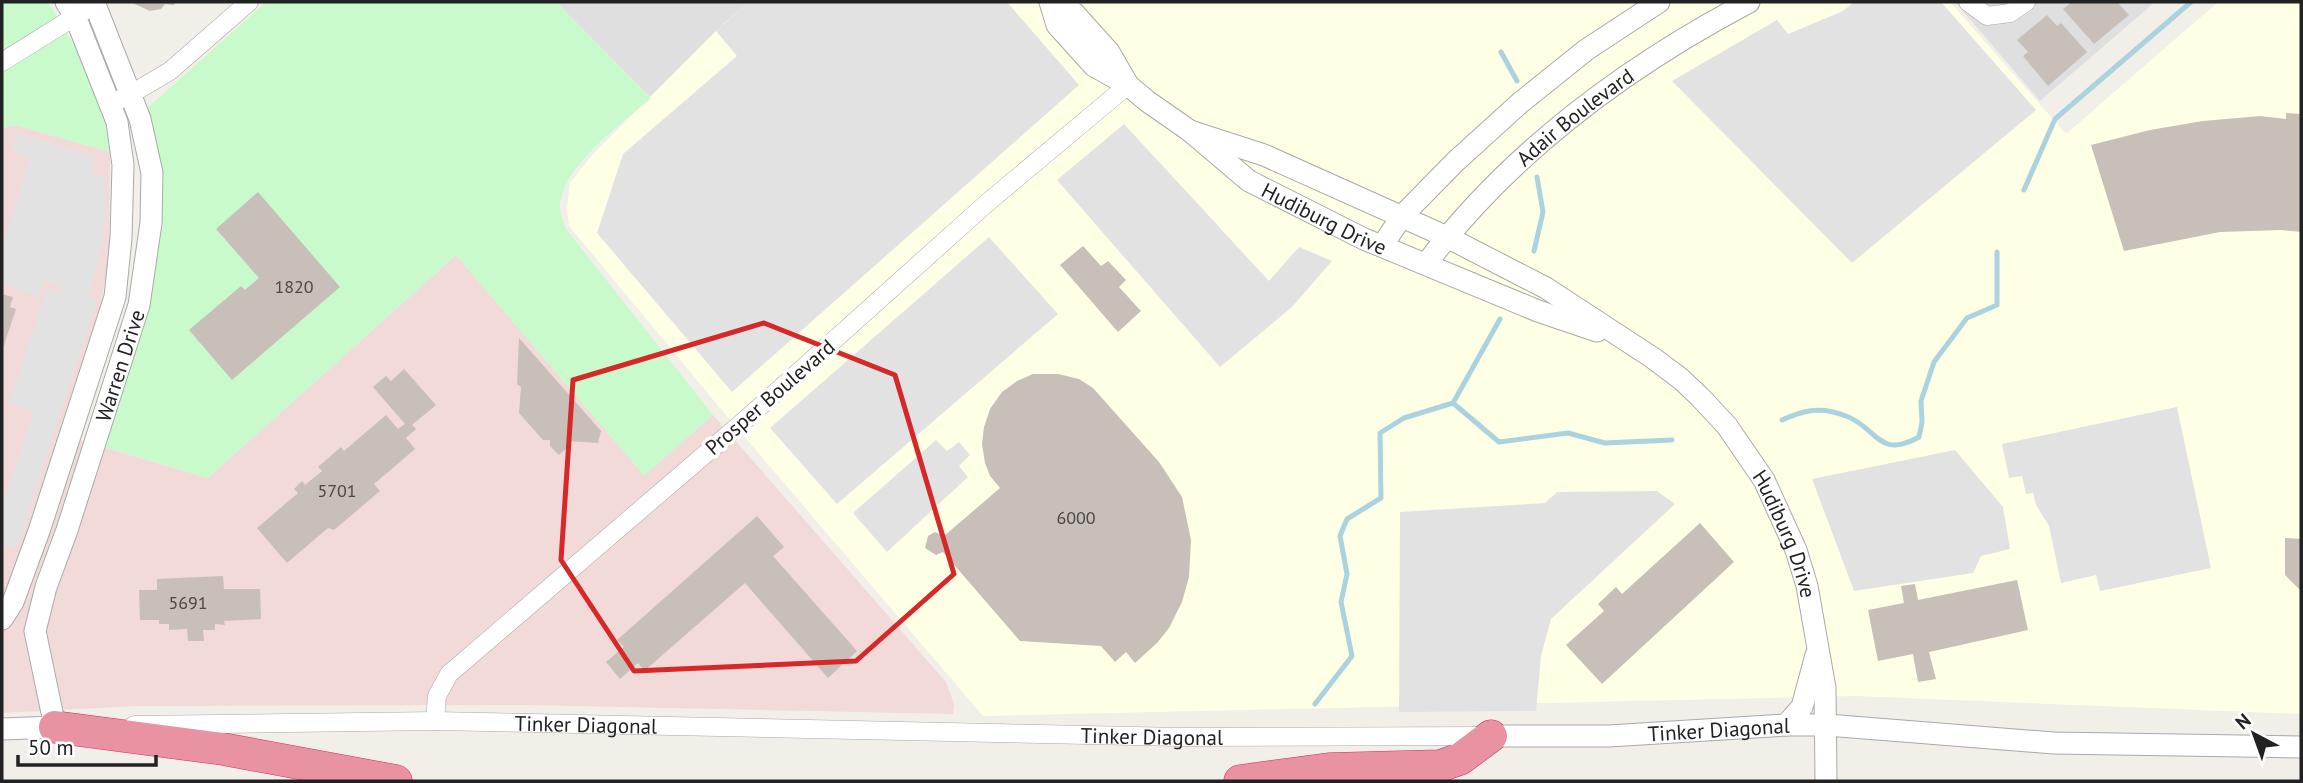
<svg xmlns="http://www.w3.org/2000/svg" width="2303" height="783" viewBox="0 0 2303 783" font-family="'PT Sans',sans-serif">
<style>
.residential{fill:#e0dfdf}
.commercial{fill:#f2dad9}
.education{fill:#ffffe5}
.park{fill:#c8facc}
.parking{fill:#e2e2e2}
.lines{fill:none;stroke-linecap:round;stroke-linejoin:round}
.stream{stroke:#aad3df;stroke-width:5}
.building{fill:#c7bfb8}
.minor-casing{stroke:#a9a9a9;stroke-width:19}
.tertiary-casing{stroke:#a9a9a9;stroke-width:23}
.motorway-casing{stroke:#dc2a67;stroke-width:33}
.minor{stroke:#fff;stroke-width:18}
.tertiary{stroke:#fff;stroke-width:21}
.motorway{stroke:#e892a2;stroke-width:32}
.marked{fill:none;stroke:#d62828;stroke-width:5;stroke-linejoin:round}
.labels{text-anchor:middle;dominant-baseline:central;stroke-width:7;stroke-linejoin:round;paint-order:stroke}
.number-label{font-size:18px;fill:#4b4948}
.street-label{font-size:21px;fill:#222;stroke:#fff}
</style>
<rect width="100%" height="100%" fill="#f2efe9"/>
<!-- residential -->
<path class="residential" d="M556,2h193l-25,21 -73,75z
M1955,2h200l-115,99z"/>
<!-- commercial -->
<path class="commercial" d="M15,125l95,27 -1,102 -9,58 -41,122 149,44 248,-223 188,220 69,-60 233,267 8,22 -1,10 -428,-9 -388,1 -135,7v-585z"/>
<!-- education -->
<path class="education" d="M750,2h1200l116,132 152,-132h83v712l-446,-18 -872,20 -263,-308 -151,-182 -2,-18 3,-25 23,-29 123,-123z"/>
<!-- park -->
<path class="park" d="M2,2h46l34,56 23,62 5,32 -95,-27 -13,3z
M266,2h290l95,96c-28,25 -91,69 -91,110 0,6 4,14 6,21l147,186 -69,61 -188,-221 -248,223 -107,-32 47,-161 -3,-175z"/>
<!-- parking -->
<path class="parking" d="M749,2h258l72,83 -347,307 -135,-159 26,-79 114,-98 -21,-25z
M1854,2h87l95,108 -184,153 -180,-182 105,-61 11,14 55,-23z
M1124,124l145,157 30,-34 33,14 -40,46 -72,60 -163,-187z
M18,132l77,25 -3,16 13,4 1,30 -3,35 -15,55 9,5 -80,247 -15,-4v-39l32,-94 -25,-9 38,-115 13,4 2,-4 -18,-7 -6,15 -36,-12v-36l28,-90 -18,-7z
M989,237l69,77 -221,190 -67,-76z
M2177,407l34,161 -111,23 -4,-16 -35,8 -12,-57 -13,-21 -3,-12 -7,1 -4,-18 -13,2 -7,-34z
M936,440l11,11 12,-9 11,13 -11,11 9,11 -81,75 -34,-39z
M1955,450l48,57 7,42 -29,7 -8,17 -119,18 -42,-112z
M1657,491l18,13 -124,115 -10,37 -5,55 -137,1 1,-200 145,-9 12,-11z"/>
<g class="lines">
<!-- stream -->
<path class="stream" d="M1501,52l16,29
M2024,190l31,-71 136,-117
M1534,251l9,-39 -6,-35
M1453,403l47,-84
M1782,420c22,-10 39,-14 64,-4 31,11 32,44 73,21l3,-15 -1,-21 13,-39 33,-44 30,-13v-53
M1315,704l37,-48 -11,-54 6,-28 -7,-38 7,-17 34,-21 -1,-65 24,-15 49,-15 46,39 69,-9 37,10 67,-3"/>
</g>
<!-- building -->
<path class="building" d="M130,2h48l-5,3 -8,-1 -4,5 -11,2z
M2072,2h45l12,13 -35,29 -31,-35z
M2047,15l10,11 4,-3 26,29 -39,34 -25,-30 5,-4 -11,-12z
M2286,113l15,1v118l-20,-2 -61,2 -96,19 -33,-106 59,-15 53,-9 57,-5 26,3z
M258,192l82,95 -108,93 -43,-50 52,-44 4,4 14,-12 -43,-49z
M1083,246l18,20 7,-5 18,19 -7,7 22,24 -23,21 -58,-67z
M2,294l11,3 -3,10 6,2 -14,42z
M519,338l82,93 -3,12 -30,-2v6l-9,8 -9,-9v-6h-7l-24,-27 2,-26 -4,-3z
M404,369l32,36 -24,20 4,4 -10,9 9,11 -41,35 6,7 -46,39 -6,-2 -41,35 -30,-35 41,-35 -4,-4 8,-8 3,4 17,-14 -4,-4 23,-20 3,4 42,-36 12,14 7,-5 -32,-37 13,-11 5,5z
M1033,374h25l21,5 14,9 66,74 23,35 9,43 -2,37 -7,25 -13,26 -12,15 -22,20 -9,-11 -11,10 -14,-16 -81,-5 -77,-89 -7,3 -11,-7 3,-12 7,-4 9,4 56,-48 -10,-12 -5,-13 -3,-19 2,-17 6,-18 12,-17 15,-11z
M757,516l27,31 -11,9 84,95 -29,27 -83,-95 -101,88 -6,-8 -18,16 -14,-17 18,-15 -7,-7z
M1700,523l34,39 -132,122 -36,-39 38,-34 -6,-7 18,-17 6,7z
M2285,538l16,1v52l-16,-16z
M223,576l1,13h36l1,30 -37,2 1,4 -10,-1v6h-12l1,11h-16l-1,-12 -18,1v-6h-10v-4h-19l-1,-30h18v-11z
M2017,580l11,50 -99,22 7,27 -18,3 -5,-28 -35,7 -10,-51 36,-7 -3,-17 14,-2 3,16z"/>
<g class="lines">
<!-- minor casing -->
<g class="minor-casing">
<g id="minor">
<path d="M1968,2l19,14 23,-3 16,-11"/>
<path d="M2,62l93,-58"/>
<path d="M110,104l21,-10 39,-23 79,-69"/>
<path d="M435,721l2,-25 12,-22 296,-254 242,-217 141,-118"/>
<path id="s1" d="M134,725l301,-4 746,16 307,-1"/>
</g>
</g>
<!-- tertiary casing -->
<g class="tertiary-casing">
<g id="tertiary">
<path id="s2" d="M1050,2l7,23 37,41 34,19 19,16 43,30 59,50 115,58 174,72 59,20"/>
<path d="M1053,2l20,10 36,40 18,31"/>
<path id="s3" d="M1190,131l74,24 183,82 99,51 107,70 28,21 19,18 27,29 37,54 32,70 11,36 18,102 1,93"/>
<path d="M1382,246l20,-30 53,-54 65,-59 66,-53 73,-48"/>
<path id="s4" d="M1426,264c84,-111 200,-197 323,-262"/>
<path d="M2,619l11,-17 26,-71 76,-234 6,-59 2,-73 -6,-43 -42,-106 -9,-14"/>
<path d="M1786,725l16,-18 14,-52"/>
<path id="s5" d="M2,729l53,-2 -20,-96 11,-44 21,-57 72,-225 12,-82 1,-50 -12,-54 -46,-117"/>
<path id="s6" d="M1491,736h118l177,-11h41l227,18 247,4"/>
</g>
</g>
<!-- motorway casing -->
<g class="motorway-casing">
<path id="motorway" d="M55,727l168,22 173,32
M1240,781l89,-12 111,-3 20,-7 31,-23"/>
</g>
<!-- minor -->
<use href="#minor" class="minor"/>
<!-- tertiary -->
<use href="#tertiary" class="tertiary"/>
<!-- motorway -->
<use href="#motorway" class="motorway"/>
</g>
<!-- marked area -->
<path class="marked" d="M764,323l131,52 59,199 -98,87 -222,10 -73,-111 12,-180z"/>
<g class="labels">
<!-- number labels -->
<g class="number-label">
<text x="294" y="286">1820</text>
<text x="337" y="490">5701</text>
<text x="1076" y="517">6000</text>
<text x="188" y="602">5691</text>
</g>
<!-- street labels -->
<g class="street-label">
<text stroke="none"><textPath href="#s4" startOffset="210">Adair Boulevard</textPath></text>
<text stroke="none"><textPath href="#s2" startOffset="357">Hudiburg Drive</textPath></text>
<text stroke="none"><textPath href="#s5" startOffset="430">Warren Drive</textPath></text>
<text transform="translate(770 397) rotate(-41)">Prosper Boulevard</text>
<text stroke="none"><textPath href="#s3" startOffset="742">Hudiburg Drive</textPath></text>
<text stroke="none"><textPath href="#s1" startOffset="452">Tinker Diagonal</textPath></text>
<text stroke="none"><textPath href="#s6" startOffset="228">Tinker Diagonal</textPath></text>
<text stroke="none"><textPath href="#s1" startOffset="1018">Tinker Diagonal</textPath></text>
</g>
</g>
<!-- border -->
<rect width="2303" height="783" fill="none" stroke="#222222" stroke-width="7"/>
<!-- north arrow -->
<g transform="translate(2254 734) rotate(319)" stroke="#ffffff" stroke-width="5" paint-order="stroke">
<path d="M0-5L12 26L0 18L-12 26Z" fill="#222222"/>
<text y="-10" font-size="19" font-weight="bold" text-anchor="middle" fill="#222222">N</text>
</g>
<!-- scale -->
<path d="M18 755v10h138v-10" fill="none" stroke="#222222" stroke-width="3.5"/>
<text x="28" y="755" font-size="21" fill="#222222" stroke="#ffffff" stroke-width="5" paint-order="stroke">50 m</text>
</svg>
